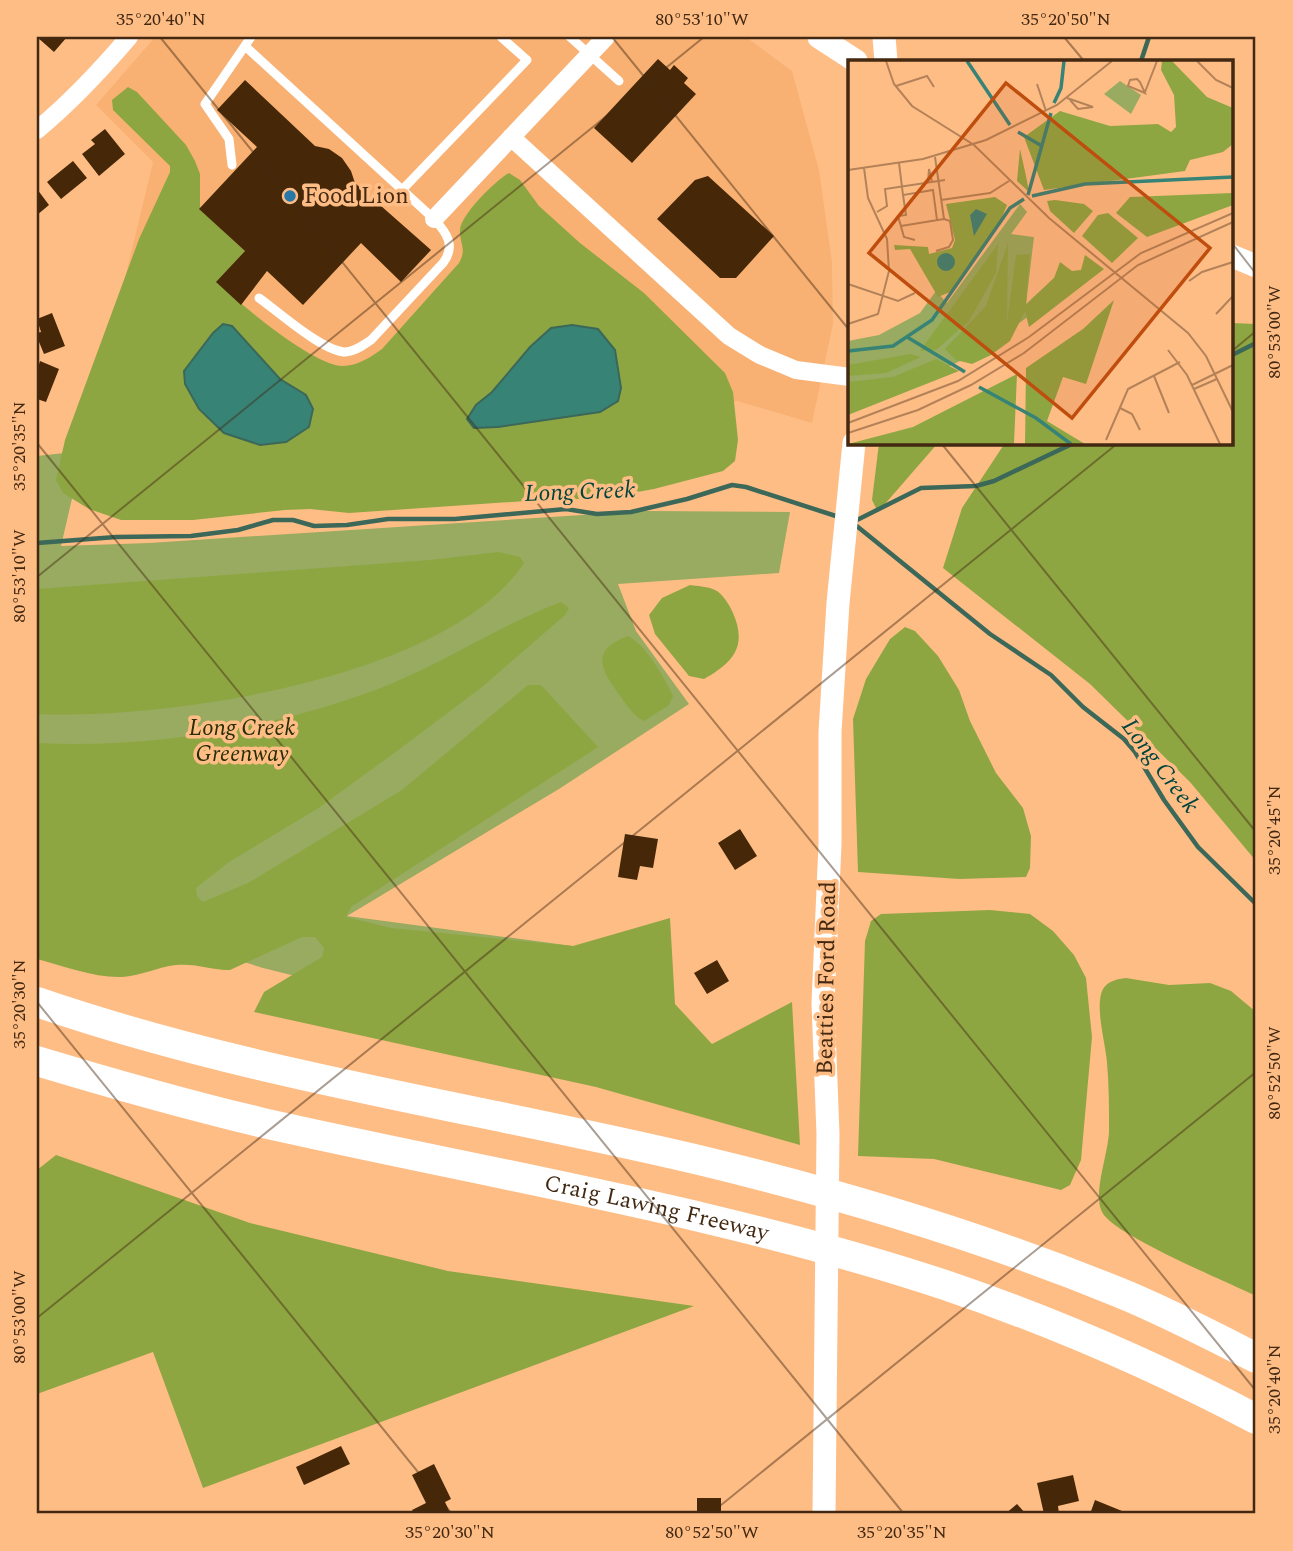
<svg xmlns="http://www.w3.org/2000/svg" width="1293" height="1551" viewBox="0 0 1293 1551" font-family="Spectral,serif">
<style>
.built{fill:#f8b173}
.green{fill:#98ab60}
.forest{fill:#8ea642}
.water{fill:#378376;stroke:#3b6858;stroke-width:2}
.lines{fill:none;stroke-linecap:round;stroke-linejoin:round}
.stream{stroke:#3b6858;stroke-width:4.5}
.building{fill:#462809}
.service{stroke:#fff;stroke-width:9}
.minor{stroke:#fff;stroke-width:18}
.secondary{stroke:#fff;stroke-width:23}
.motorway{stroke:#fff;stroke-width:30}
.ticks{fill:none;stroke:#432912;stroke-width:2;stroke-opacity:0.45}
.poi-dot{fill:#2777a8;stroke:#ffbd86;stroke-width:2.5}
.labels{text-anchor:middle;dominant-baseline:central;stroke-width:7;stroke-linejoin:round;paint-order:stroke}
.poi-label{font-size:23px;fill:#432912;stroke:#ffbd86;text-anchor:start}
.park-label{font-size:23px;font-style:italic;fill:#252d03;stroke:#ffbd86}
.street-label{font-size:23px;fill:#432912;stroke:#ffbd86}
.water-label{font-size:24px;font-style:italic;fill:#01463e;stroke:#ffbd86}
.inset-river{fill:none;stroke:#378376;stroke-width:3.5}
.inset-road{fill:none;stroke:#b48258;stroke-width:2}
.view{fill:#bf4d0e;fill-opacity:0.15;stroke:#bf4d0e;stroke-width:3.5}
.inset-edge{fill:none;stroke:#432912;stroke-width:3.5}
.neatline{fill:none;stroke:#432912;stroke-width:2.5}
.ticks-label{font-size:18px;text-anchor:middle;fill:#432912}
</style>
<rect width="100%" height="100%" fill="#ffbd86"/>
<!-- built -->
<path class="built" d="M155,37h591l46,34 27,99 13,92 1,62 -21,99 -75,-22 -43,7 -612,49 71,-295 -57,-57z"/>
<!-- green -->
<path class="green" d="M74,452l7,8 -20,86 88,-3 495,-32 146,1 -11,61 -161,11 18,47 53,73 -130,85 -212,127 226,30 20,104 -330,-82 -226,-71v-441z"/>
<!-- forest -->
<path class="forest" d="M128,87l9,5 49,53 9,16 5,13v35l45,42 -28,31c23,22 95,83 126,84 14,0 28,-9 39,-17l77,-86c8,-15 1,-17 1,-32 -1,-15 36,-51 49,-58l11,7 19,26 41,37 64,50 81,80 8,19 5,48 -3,21 -12,10 -69,18 -56,10h-42l-207,14 -39,-4 -25,1 -92,10h-72l-32,-11 -26,-16 -7,-13 9,-40 74,-201 31,-67v-6l-57,-56 -1,-10z
M1232,323l24,1v537l-66,-79 -100,-98 -147,-116 19,-60 43,-65h227z
M879,443h59l-60,69 -6,-12z
M498,552l22,5 4,6c-76,116 -358,157 -487,151v-125l393,-29z
M690,585c8,1 21,2 27,6 7,5 13,15 16,22 15,34 -1,50 -29,66l-15,-3 -34,-42 -6,-19 13,-17z
M561,602l8,6 -5,8 -82,71 -85,64 -77,56 -91,55 -33,26 1,8 6,6 45,-19 154,-93 126,-105h13l57,62 -247,160 -5,10 45,11 182,18 97,-28 5,86 37,40 80,-42 8,143 -204,-58 -342,-75 10,-20 58,-35 2,-9 -9,-11h-13l-72,33c-19,0 -34,-7 -54,-5 -18,2 -36,11 -54,12 -28,1 -58,-11 -85,-18v-216c115,6 248,-16 356,-60 57,-24 110,-59 168,-81z
M905,627l10,4 23,25 21,34 11,31 26,52 27,35 8,28 -1,32 -4,9 -67,2 -101,-7 -5,-153 13,-40 24,-40z
M628,636c17,8 37,42 45,60l-4,9 -25,16c-11,-6 -16,-14 -23,-24 -19,-26 -33,-46 7,-61z
M990,910l40,4 23,17 21,24 12,23 6,59 -11,123 -11,25 -9,5 -127,-31 -76,-3 7,-215 6,-20 10,-7z
M1126,978l43,7 41,-2 21,8 25,21v284c-28,-14 -143,-61 -154,-84 -10,-19 8,-62 7,-84 0,-22 0,-43 -2,-65 -1,-18 -13,-58 -4,-74 5,-8 14,-10 23,-11z
M56,1155l194,68 198,48 246,35 -491,182 -50,-136 -116,42v-224z"/>
<!-- water -->
<path class="water" d="M223,324l9,2 48,53 26,16 7,14 -4,18 -23,15 -26,3 -36,-12 -25,-24 -14,-25 -1,-13 29,-38z
M572,325l26,4 17,21 6,38 -3,13 -18,11 -102,15 -24,1 -7,-9 9,-14 16,-13 38,-45 21,-19z"/>
<g class="lines">
<!-- stream -->
<path class="stream" d="M1141,61l8,-24
M1232,355l24,-12
M855,521l66,-33 55,-2 18,-5 80,-38
M853,523l137,111 61,41 32,32 41,32 11,13 29,48 34,47 58,57
M37,543l79,-6 75,-1 47,-6 35,-10h20l21,6 33,-1 41,-6h67l111,-10 31,5 34,-2 56,-13 45,-14 14,2 93,30"/>
</g>
<!-- building -->
<path class="building" d="M37,37h30l-13,15z
M658,59l12,11 4,-5 14,13 -4,5 12,11 -64,69 -38,-35z
M245,80l70,66 14,3 13,9 9,13 4,12 76,67 -30,32 -40,-39 -58,62 -36,-34 -26,34 -25,-23 29,-31 -46,-42 58,-62 -40,-37z
M105,129l20,25 -26,22 -17,-22 13,-10 -4,-4z
M73,161l14,17 -26,21 -14,-17z
M708,176l66,60 -38,42h-16l-63,-59 38,-39z
M37,189l12,16 -12,10z
M52,313l13,33 -21,8 -7,-17v-4l4,-1 -4,-13z
M40,361l19,8 -13,33 -9,-3v-28z
M740,829l17,27 -22,14 -17,-27z
M625,834l33,5 -5,29 -13,-2 -3,14 -19,-3z
M717,960l12,21 -22,13 -13,-21z
M341,1446l9,18 -46,21 -8,-18z
M434,1464l17,35 -6,3 5,11 -36,1 -2,-4 14,-7 -14,-28z
M1073,1475l6,26 -21,5 1,8h-15l-7,-31z
M697,1498h24v16h-24z
M1095,1500l27,11 -1,3h-31z
M1017,1504l9,10h-21z"/>
<g class="lines">
<!-- service -->
<path class="service" d="M570,37l49,44
M245,46l189,173c13,14 22,27 9,44l-72,77c-8,5 -15,11 -25,12 -23,0 -67,-40 -87,-54
M232,165l-3,-26 -24,-35 46,-67
M402,190l125,-130 -26,-23"/>
<!-- minor -->
<path class="minor" d="M37,130c34,-28 63,-59 92,-93
M511,137l218,199 31,19 36,15 54,7
M434,219l172,-182"/>
<!-- secondary -->
<path class="secondary" d="M819,37l37,24
M884,37l2,24
M1232,256l24,10
M824,1514l4,-380 -5,-131 7,-159v-112l8,-129 16,-160"/>
<!-- motorway -->
<g class="motorway">
<path d="M37,1002c216,74 444,106 666,159 141,34 280,76 415,131 47,19 93,43 138,66"/>
<path id="s1" d="M37,1061c73,22 147,43 222,61 229,52 462,89 686,163 106,36 212,82 311,134"/>
</g>
</g>
<!-- ticks -->
<path class="ticks" d="M160,37l1096,1354M612,37l238,294M1064,37l20,24M1232,243l24,31M1232,351l24,-20M37,443l867,1071M941,443l315,389M37,577l667,-540M37,1002l415,512M37,1318l1081,-875M710,1514l546,-442"/>
<!-- markers -->
<circle class="poi-dot" cx="290" cy="196" r="7"/>
<g class="labels">
<!-- poi labels -->
<g class="poi-label">
<text x="304" y="196">Food Lion</text>
</g>
<!-- park labels -->
<g class="park-label">
<text x="242" y="728">Long Creek<tspan x="242" dy="26">Greenway</tspan></text>
</g>
<!-- street labels -->
<g class="street-label">
<text transform="translate(827 978) rotate(-89)">Beatties Ford Road</text>
<text stroke="none"><textPath href="#s1" startOffset="637">Craig Lawing Freeway</textPath></text>
</g>
<!-- water labels -->
<g class="water-label">
<text transform="translate(580 492) rotate(-2)">Long Creek</text>
<text transform="translate(1160 766) rotate(53)">Long Creek</text>
</g>
</g>
<!-- overview -->
<g transform="translate(848 60)">
<rect width="385" height="385" fill="#ffbd86"/>
<path d="M272,21l21,14 -10,19 -27,-20zM172,144l7,8 -16,22 23,3 -8,67 28,-26 16,9 -92,65 -48,24 -82,25v-60l31,-6 41,-22 16,-22 11,12z" fill="#98ab60"/>
<path d="M314,1h10l35,36 26,11v36l-10,8 -33,8 -5,11 -141,19 -20,-53 36,-26 50,15 48,-2 13,8 5,-5 -2,-32 -13,-25zM172,89l6,27 3,16 -12,-11zM385,133v12l-86,32 -31,-24 14,-16zM147,137l12,8 -9,22 -48,65 -12,5 -28,-48 -15,1 -1,-5 34,2 1,7 23,-6 3,-8 -9,-36zM207,140l29,4 9,7 -19,22 -24,-22 -3,-10zM260,153l30,25 -26,25 -30,-27 16,-21zM160,183l-1,79 9,-67 14,-1 -4,51 28,-27 6,-16 12,9 9,-1 4,-15 19,14 -75,58 -4,-16 -15,30 -19,14 -19,9 -16,-4 -11,-11 41,-43zM150,184l-2,29 -27,48 -33,29 -16,1zM266,240l-28,84 -23,-7 -16,44 38,23h-60l1,-76 57,-39zM62,294l11,3 -35,16 -38,3v-11zM88,299l23,12 -111,44v-33l45,-5zM169,314l-3,70h-166l65,-17z" fill="#8ea642"/>
<path d="M128,149l11,5 -13,22 -4,-21zM89 202a9 9 0 1 1 18 0a9 9 0 1 1-18 0Z" fill="#378376"/>
<path class="inset-river" d="M119,1l43,64M206,43l7,-15 3,-27M170,72l24,14M180,135l23,-82M184,136l53,-12 148,-7M59,277l58,35M0,291l45,-5 39,-26 78,-112 14,-9M131,327l57,31 35,26"/>
<path class="inset-road" d="M38,1l8,23 18,22 62,39 75,73 139,115 18,23 27,56M349,1l19,19 17,8M289,19l3,3 5,11 -17,-7 2,-6zM189,24l9,27M48,26l31,-10 7,11M297,32l12,-31M219,38l26,9 -15,2 -8,-9M87,97l9,62 6,2 3,19 -4,7 -13,4M51,103l4,32M0,110l75,-11 63,-19 71,-35 55,-44M80,123l1,-14 3,13M93,140l49,-7 19,-12M29,152l10,-6 -2,-17 60,-9M53,166l43,-7M67,180l-11,-3 -6,-21 8,-1 -3,-20 30,-5 4,30M341,221l13,-9 31,-10M0,224l50,17 17,-8M368,254l17,-18M0,264l30,-10 11,-43 -2,-32 -19,-41 -4,-30M320,290l19,25 33,69M306,316l15,37M344,325l41,-20M346,329l23,-10M272,348l12,6 8,16M0,363l110,-42 71,-44 112,-84 92,-40M0,373l70,-23 53,-25 53,-32 114,-88 95,-43M258,380l22,-51 52,-27"/>
<path class="view" d="M158,23l204,165 -138,170 -203,-165z"/>
<rect width="385" height="385" class="inset-edge"/>
</g>
<!-- border -->
<rect width="1293" height="1551" fill="none" stroke="#ffbd86" stroke-width="77"/>
<rect x="38" y="38" width="1216" height="1474" class="neatline"/>
<g class="ticks-label">
<text x="161" y="25">35°20'40"N</text>
<text x="702" y="25">80°53'10"W</text>
<text x="1066" y="25">35°20'50"N</text>
<text transform="translate(1274 332) rotate(-90)" y="6">80°53'00"W</text>
<text transform="translate(19 446) rotate(-90)" y="6">35°20'35"N</text>
<text transform="translate(19 576) rotate(-90)" y="6">80°53'10"W</text>
<text transform="translate(1274 830) rotate(-90)" y="6">35°20'45"N</text>
<text transform="translate(19 1004) rotate(-90)" y="6">35°20'30"N</text>
<text transform="translate(1274 1073) rotate(-90)" y="6">80°52'50"W</text>
<text transform="translate(19 1317) rotate(-90)" y="6">80°53'00"W</text>
<text transform="translate(1274 1389) rotate(-90)" y="6">35°20'40"N</text>
<text x="450" y="1538">35°20'30"N</text>
<text x="712" y="1538">80°52'50"W</text>
<text x="902" y="1538">35°20'35"N</text>
</g>
</svg>
